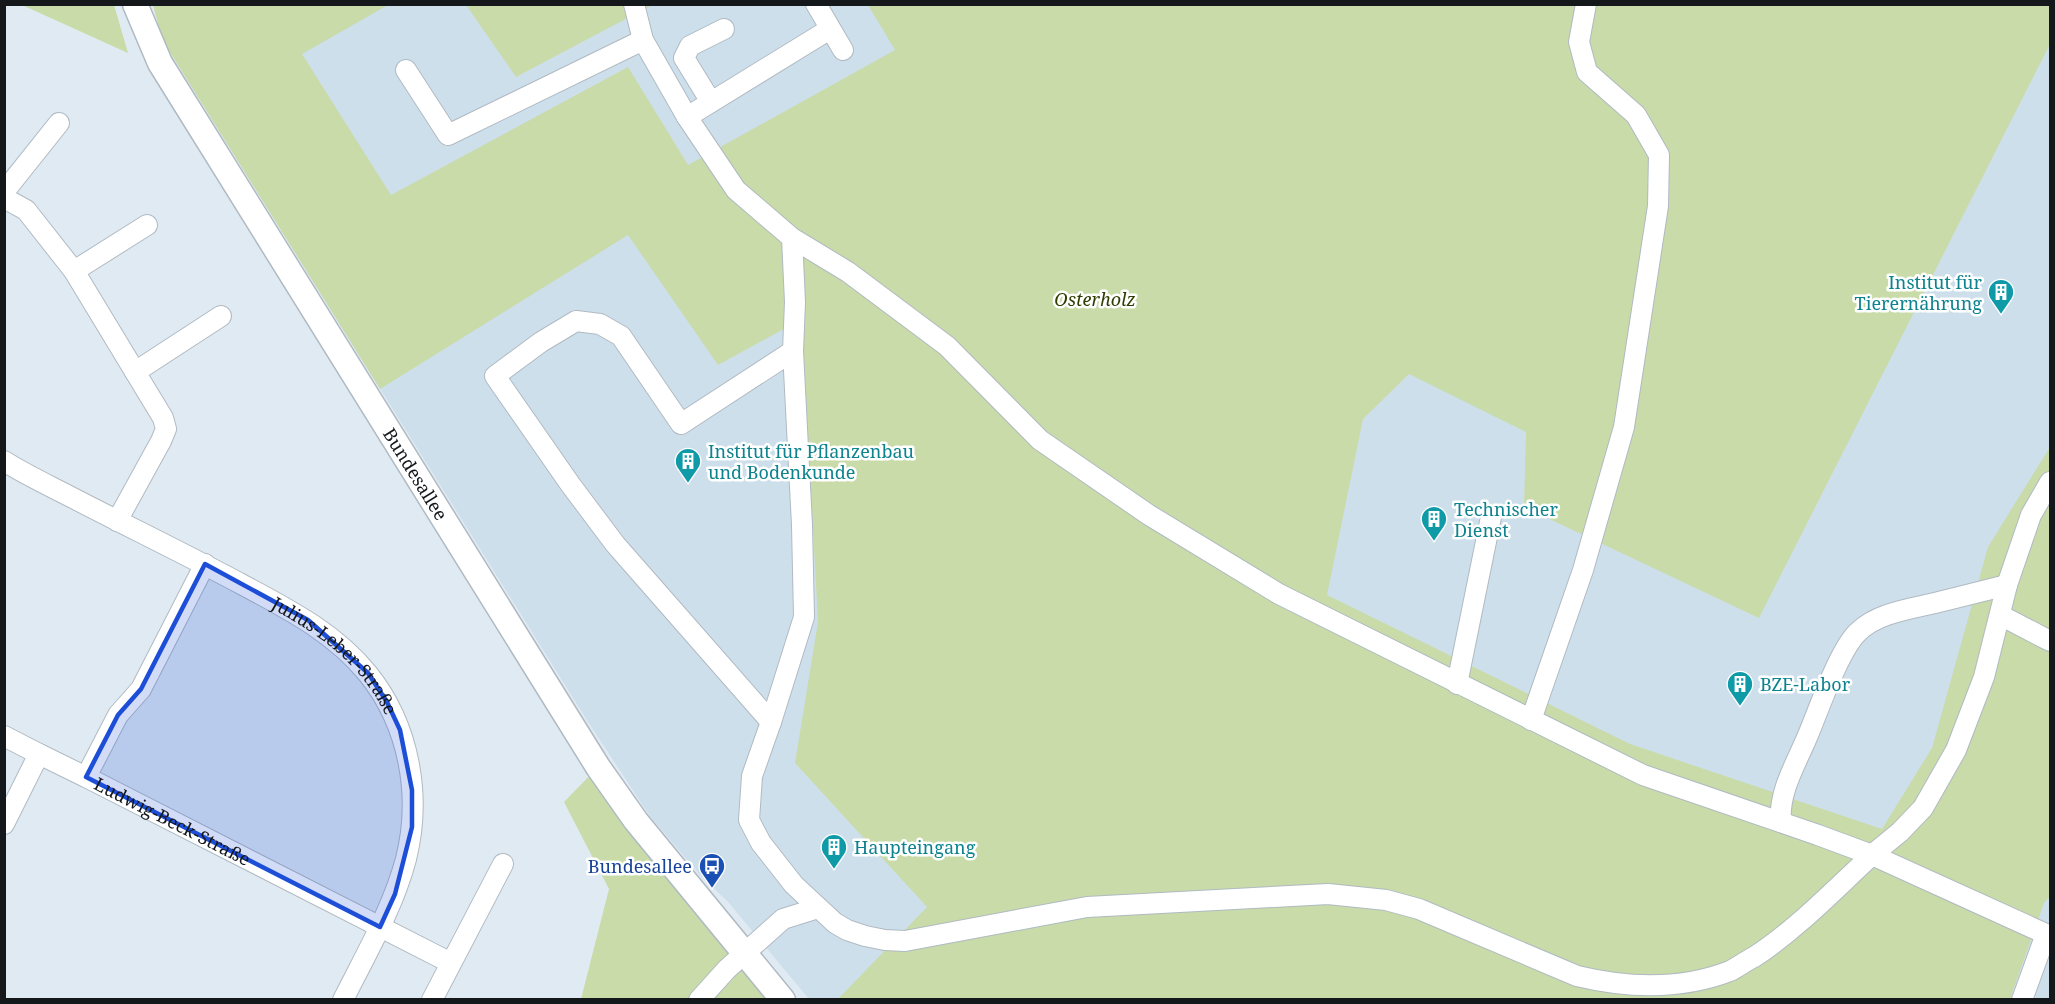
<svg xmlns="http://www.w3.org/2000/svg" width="2055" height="1004" viewBox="0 0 2055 1004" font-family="'Noto Serif',serif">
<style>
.built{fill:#cedfec}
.green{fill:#c8dba8}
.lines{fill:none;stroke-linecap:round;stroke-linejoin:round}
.minor-casing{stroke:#b0bac2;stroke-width:22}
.major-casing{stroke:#b0bac2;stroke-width:27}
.minor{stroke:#fff;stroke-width:20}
.major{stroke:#fff;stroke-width:24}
.marked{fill:#1d4ed8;fill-opacity:0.2;stroke:#1d4ed8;stroke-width:4.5;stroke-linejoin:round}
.labels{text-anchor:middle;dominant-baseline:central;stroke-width:5;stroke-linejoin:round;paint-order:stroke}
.culture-label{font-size:18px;fill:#0d838f;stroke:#fff;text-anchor:start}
.park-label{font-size:18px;font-style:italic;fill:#2e3e00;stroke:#fff}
.street-label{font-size:18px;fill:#15181b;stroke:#fff}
.transit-label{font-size:18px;fill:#164399;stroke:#fff;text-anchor:end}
</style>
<rect width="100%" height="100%" fill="#e0eaf3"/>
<!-- built -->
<path class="built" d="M153,5h1897v994h-1241l-81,-97 -29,-28 -50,-59 -61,-93 -425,-681z"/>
<!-- green -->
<path class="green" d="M22,5h92l14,48z
M153,5h235l-86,49 89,141 237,-128 60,98 207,-115 -27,-45h1182v39l-291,574 -235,-111 2,-75 -117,-58 -46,45 -36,176 303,149 252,85 50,-81 56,-201 62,-100v449l-6,7 -34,96h-1172l89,-92 -132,-144 23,-141 -16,-303 -84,46 -90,-130 -248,154 -217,-348z
M466,5h186l-136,72z
M598,767l185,232h-202l28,-110 -45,-87z"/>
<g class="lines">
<!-- minor casing -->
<g class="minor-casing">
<g id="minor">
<path d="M634,4l9,36 44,77 49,73 56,48 56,34 99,74 93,94 109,75 130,79 364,181 175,60 54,20c-38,35 -75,74 -118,102 -8,4 -16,10 -24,14 -49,19 -103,17 -153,5l-158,-67 -33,-9 -58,-6 -241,13 -182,34 -20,-1 -20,-4 -18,-6 -12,-7 -41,-38 -33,-42 -12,-23 3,-44 19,-54 33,-105 -2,-92 -9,-174 2,-49 -3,-64"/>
<path d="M816,4l27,46"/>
<path d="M406,70l42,65 195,-95"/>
<path d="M711,102l-27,-44 6,-12 34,-17"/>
<path d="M687,117l143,-88"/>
<path d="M4,192l55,-69"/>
<path d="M4,198l22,12 48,61 89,147 3,11 -5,12 -44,80"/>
<path d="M74,271l73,-46"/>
<path d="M135,372l86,-56"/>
<path id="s1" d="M4,461c22,14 46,25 69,37 56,29 114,57 170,87 45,24 92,48 125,89 41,51 54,121 38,185 -13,49 -40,95 -63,141"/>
<path id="s2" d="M205,564l-64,125 -23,26 -32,62 365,186"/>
<path d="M2000,615l50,26"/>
<path d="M1457,684l34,-167"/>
<path d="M1531,720l52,-150 41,-143 34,-221 1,-51 -23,-40 -49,-43 -8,-30 7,-38"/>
<path d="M771,722l-156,-178 -45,-60 -75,-108 46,-34 35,-21 24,3 21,12 60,88 112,-73"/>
<path d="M4,736l35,18 -35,70"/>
<path d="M39,754l47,23"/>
<path d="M1781,822c-3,-30 16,-60 27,-87 11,-26 31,-85 50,-103 19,-19 52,-23 77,-29 24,-6 48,-12 72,-18"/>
<path d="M432,1000l71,-136"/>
<path d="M699,1000l28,-31 56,-50 35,-11"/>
<path d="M2022,1000l24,-66 -174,-79 28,-23 23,-24 33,-58 28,-73 23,-92 24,-70 19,-33"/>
</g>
</g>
<!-- major casing -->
<g class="major-casing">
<g id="major">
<path id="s3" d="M135,4l25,59 438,704 38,54 147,179"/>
</g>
</g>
<!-- minor -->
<use href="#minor" class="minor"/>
<!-- major -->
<use href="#major" class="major"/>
</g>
<!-- marked area -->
<path class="marked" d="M205,564l103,56 60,53 19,29 13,28 12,60v37l-17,67 -15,33 -294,-150 32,-62 23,-26z"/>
<!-- icons -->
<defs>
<g id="building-pin" transform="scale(1.35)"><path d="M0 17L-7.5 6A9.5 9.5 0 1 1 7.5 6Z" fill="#0f9aa8" stroke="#fff"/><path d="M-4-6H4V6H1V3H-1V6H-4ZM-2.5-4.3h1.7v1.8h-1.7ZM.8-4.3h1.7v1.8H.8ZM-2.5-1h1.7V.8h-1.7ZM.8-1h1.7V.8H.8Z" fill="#fff"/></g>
<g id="bus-pin" transform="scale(1.35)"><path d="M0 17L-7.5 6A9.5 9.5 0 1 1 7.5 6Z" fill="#1a4fb4" stroke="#fff"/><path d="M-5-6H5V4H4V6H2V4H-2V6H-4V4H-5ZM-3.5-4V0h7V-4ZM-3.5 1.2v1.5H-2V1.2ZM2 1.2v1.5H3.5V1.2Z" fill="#fff"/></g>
</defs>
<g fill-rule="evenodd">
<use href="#building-pin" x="2001" y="292"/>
<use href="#building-pin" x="688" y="461"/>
<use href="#building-pin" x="1434" y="519"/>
<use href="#building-pin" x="1740" y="684"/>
<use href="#building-pin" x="834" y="847"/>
<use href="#bus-pin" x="712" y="866"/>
</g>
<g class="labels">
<!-- culture labels -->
<g class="culture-label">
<text x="1982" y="282" text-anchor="end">Institut für<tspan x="1982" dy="21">Tierernährung</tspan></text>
<text x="708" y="451">Institut für Pflanzenbau<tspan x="708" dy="21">und Bodenkunde</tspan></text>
<text x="1454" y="509">Technischer<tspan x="1454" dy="21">Dienst</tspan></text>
<text x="1760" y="684">BZE-Labor</text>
<text x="854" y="847">Haupteingang</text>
</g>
<!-- park labels -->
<g class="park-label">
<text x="1095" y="299">Osterholz</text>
</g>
<!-- street labels -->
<g class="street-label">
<text stroke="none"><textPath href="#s3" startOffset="548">Bundesallee</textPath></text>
<text stroke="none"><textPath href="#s1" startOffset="387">Julius-Leber-Straße</textPath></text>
<text stroke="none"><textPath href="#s2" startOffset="342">Ludwig-Beck-Straße</textPath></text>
</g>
<!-- transit labels -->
<g class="transit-label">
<text x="692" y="866">Bundesallee</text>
</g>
</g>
<!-- border -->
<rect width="2055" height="1004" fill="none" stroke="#15181b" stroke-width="12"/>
</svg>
